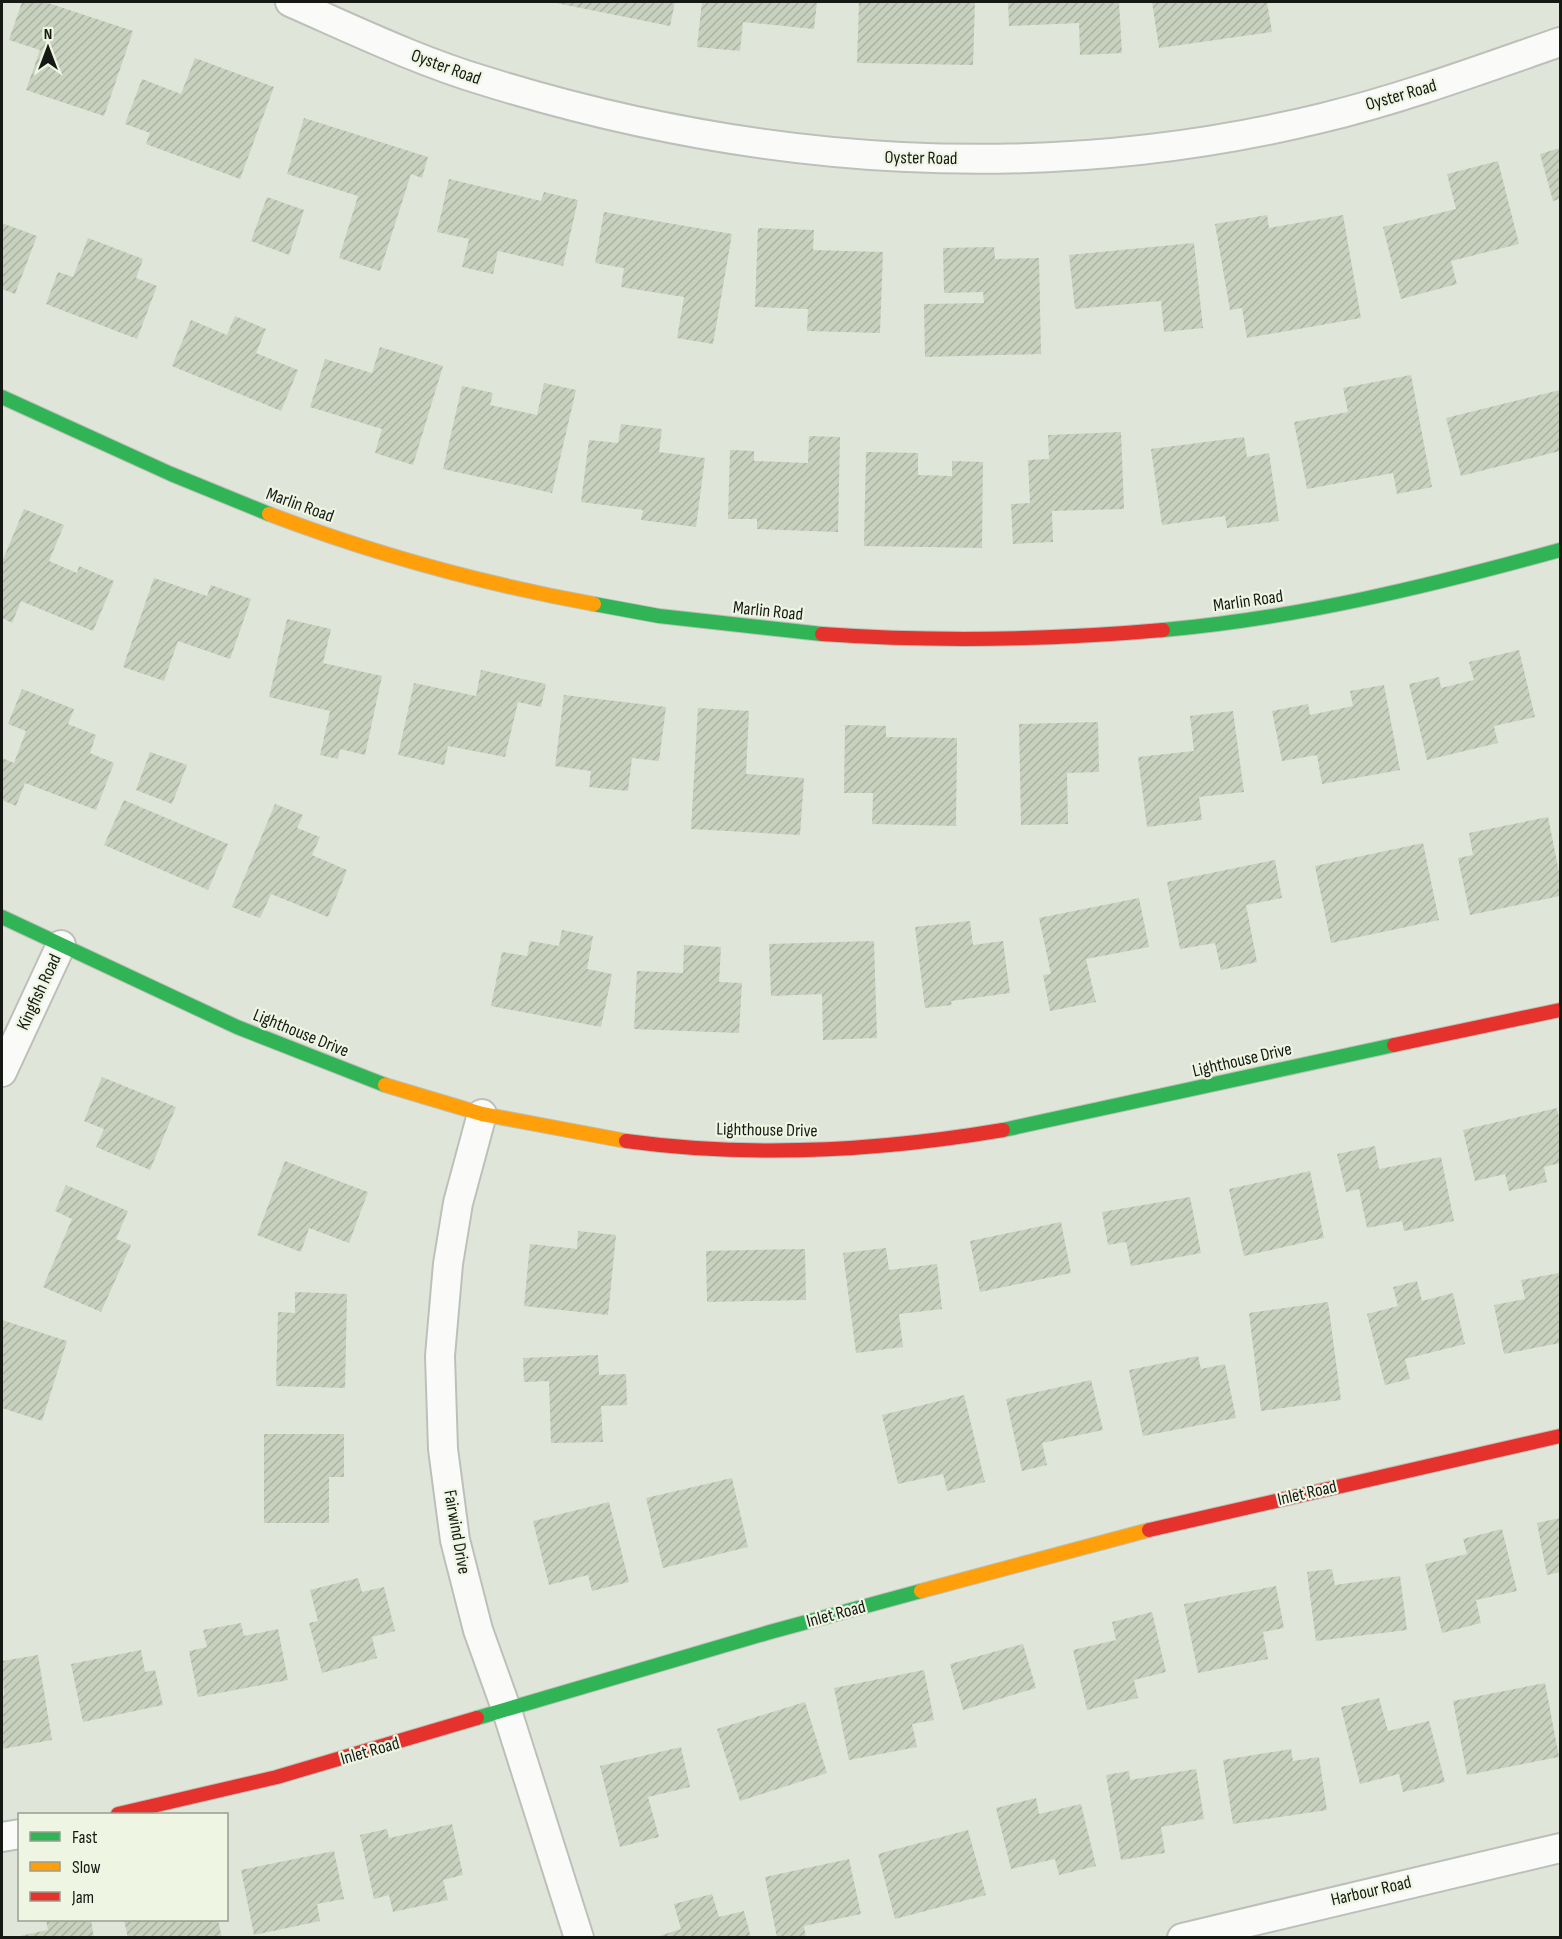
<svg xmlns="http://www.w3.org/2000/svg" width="1562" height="1939" viewBox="0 0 1562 1939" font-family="'Sofia Sans Condensed',sans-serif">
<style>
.building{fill:url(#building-hatch)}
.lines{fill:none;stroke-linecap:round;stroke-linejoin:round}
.street-casing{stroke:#bcc0b8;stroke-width:32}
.fast-casing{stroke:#bcc0b8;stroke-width:16}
.slow-casing{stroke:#bcc0b8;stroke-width:16}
.jam-casing{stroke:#bcc0b8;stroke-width:16}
.street{stroke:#fafbf9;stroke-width:28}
.fast{stroke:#30b455;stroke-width:14}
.slow{stroke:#ff9f0a;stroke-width:14}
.jam{stroke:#e5322d;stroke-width:14}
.labels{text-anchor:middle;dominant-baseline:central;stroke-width:4.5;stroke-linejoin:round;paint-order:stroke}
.street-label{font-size:18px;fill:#161913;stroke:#eef6e3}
</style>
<defs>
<pattern id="building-hatch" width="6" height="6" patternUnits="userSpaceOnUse" patternTransform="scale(1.5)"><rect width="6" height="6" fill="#c8d0be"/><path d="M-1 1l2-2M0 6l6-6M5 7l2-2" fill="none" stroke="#abb2a2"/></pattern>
</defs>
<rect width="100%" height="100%" fill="#e0e5da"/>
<!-- building -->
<path class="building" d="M22,2h23l88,29 -29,85 -78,-26 14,-40 -31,-10z
M551,2h124l-5,24z
M702,2h115l-3,27 -71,-7 -3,29 -43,-4z
M859,2h116l-2,63 -116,-2z
M1008,2h111l3,51 -42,2 -1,-32 -70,3z
M1152,2h115l5,30 -113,16z
M195,58l79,29 -34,92 -94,-35 4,-11 -25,-9 17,-45 39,15z
M304,118l124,39 -6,21 -11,-4 -31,97 -41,-13 19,-62 -71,-22z
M1560,148v51l-7,2 -13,-47z
M1498,161l21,83 -68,17 6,23 -56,15 -18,-72 73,-18 -9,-35z
M449,179l92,22 3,-9 34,8 -15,66 -65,-15 -5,23 -31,-7 7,-28 -32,-7z
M267,197l37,13 -15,45 -38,-14z
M604,212l128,22 -19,110 -36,-6 7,-41 -63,-10 3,-19 -29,-5z
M1267,215l2,13 74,-13 18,103 -114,20 -5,-30 -12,2 -15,-86z
M2,223l35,13 -22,58 -13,-5z
M758,228l56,2 -1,20 70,2 -3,81 -73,-2 1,-22 -53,-2z
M88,238l55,21 -7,19 21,8 -20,53 -91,-35 12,-32 15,5z
M1194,243l9,85 -39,4 -3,-31 -86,8 -6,-54z
M994,247l1,12 44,-1 2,96 -116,3 -1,-53 60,-1 -1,-11 -39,1 -1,-45z
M235,316l31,13 -10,24 42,17 -17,41 -109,-45 19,-46 36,15z
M380,347l63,19 -30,99 -38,-12 7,-24 -72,-22 15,-48 47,14z
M1411,375l21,112 -35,7 -4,-21 -86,16 -13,-67 54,-10 -5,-24z
M544,383l32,7 -24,103 -109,-24 19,-83 31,7 -3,12 47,10z
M1560,390v61l-99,25 -15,-58z
M621,424l41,5 -3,23 46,6 -9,69 -55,-7 2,-10 -62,-8 8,-62 29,3z
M1121,432l3,77 -72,2 1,31 -40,2 -2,-40 19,-1 -2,-43 21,-1 -1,-24z
M809,436l31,1 -2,95 -81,-3v-10h-29l2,-69 24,1v10l54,2z
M1244,437l3,20 22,-4 10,68 -52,7 -2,-12 -63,9 -11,-76z
M866,452l52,1v22l34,1v-15l31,1 -1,86 -118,-2z
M24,509l40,16 -15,36 28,12 2,-7 35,15 -21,50 -72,-30 -9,22 -10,-5v-56z
M154,578l53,18 4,-11 40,14 -21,60 -52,-18 -14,40 -41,-14z
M287,619l44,10 -8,34 59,13 -17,79 -25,-6 -2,10 -18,-4 10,-44 -61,-14z
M1519,650l16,67 -41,9 4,17 -71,17 -18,-76 30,-7 2,11 33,-8 -5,-18z
M481,670l65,14 -5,23 -23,-5 -13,55 -57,-11 -4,19 -46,-10 16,-72 62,13z
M1384,685l16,85 -78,14 -5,-29 -35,6 -10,-50 36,-7 2,11 43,-9 -3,-15z
M22,689l52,20 -6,15 28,11 -6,18 24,10 -18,47 -71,-27 -9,23 -14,-6v-42l12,5 12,-32 -18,-7z
M564,695l102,12 -7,54 -27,-3 -4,33 -39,-4 2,-16 -36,-5z
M698,708l51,3 -3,63 58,4 -4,57 -109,-6z
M1233,711l11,81 -45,5 3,23 -55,7 -9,-70 56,-6 -4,-35z
M1098,722l1,50 -32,1 1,51 -47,1 -2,-101z
M845,725l41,1v11l71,1 -1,88 -84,-2 1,-31h-29z
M150,752l37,13 -15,39 -36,-14z
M124,800l104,44 -20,46 -104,-45z
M275,804l28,11 -6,13 23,9 -8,18 35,15 -19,47 -57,-23 -11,24 -28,-11z
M1548,817l12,60v19l-90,19 -12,-57 15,-3 -4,-22z
M1423,843l16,77 -108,23 -16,-77z
M1275,860l7,38 -36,7 11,57 -36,8 -6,-27 -35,6 -13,-67z
M1139,898l10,49 -63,12 10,43 -46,9 -7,-36 8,-1 -12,-56z
M970,921l3,24 30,-4 7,52 -59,8 1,4 -27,3 -10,-81z
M562,930l31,6 -6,33 25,5 -11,53 -110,-21 11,-54 25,4 3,-15 29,5z
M874,941l3,97 -54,2 -1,-46 -51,2 -2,-52z
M684,945l37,2 -2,35 23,1 -3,50 -105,-4 3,-58 46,2z
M102,1077l74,30 -26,63 -54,-23 8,-18 -20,-8z
M1557,1108l3,14v41l-16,4 3,15 -38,9 -4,-17 -30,7 -12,-51z
M1375,1146l4,23 62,-12 13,64 -50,10 -2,-10 -35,7 -8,-39 -13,3 -9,-38z
M285,1161l83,31 -19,51 -40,-15 -8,24 -44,-17z
M1310,1171l14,67 -80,18 -15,-67z
M66,1185l62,26 -12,28 15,6 -30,67 -58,-25 29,-68 -17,-8z
M1190,1197l11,56 -70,13 -5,-24 -18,3 -6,-33z
M1061,1222l10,51 -91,19 -10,-51z
M578,1231l38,4 -8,80 -84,-9 6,-62 47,5z
M886,1248l3,22 48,-6 5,45 -43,5 4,33 -47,6 -13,-100z
M805,1249l1,51 -99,2 -1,-51z
M1559,1273l1,70 -56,11 -10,-49 31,-6 -4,-19z
M1417,1281l5,20 31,-8 12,51 -60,15 5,20 -25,6 -18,-71 31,-8 -5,-19z
M295,1292l52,2 -2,94 -69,-2 2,-74 17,1z
M1328,1302l13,98 -80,11 -12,-98z
M2,1320l65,21 -25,80 -40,-13z
M598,1355l1,20 27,-1 1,31 -26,1 2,36 -52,1 -2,-62 -25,1 -1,-24z
M1198,1356l3,13 24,-5 11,54 -93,18 -14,-66z
M1091,1380l12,50 -61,13 5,22 -25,6 -16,-72z
M964,1395l21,87 -38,9 -4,-17 -45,10 -16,-69z
M264,1434h80v43h-15v46h-65z
M732,1478l16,69 -85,21 -17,-70z
M609,1502l20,80 -37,9 -4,-16 -39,10 -16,-64z
M1560,1518v54l-13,3 -10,-52z
M1502,1529l15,62 -41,9 5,23 -39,10 -17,-69 42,-10 -4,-15z
M1332,1569l3,16 65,-9 7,54 -91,11 -9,-69z
M358,1578l4,14 22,-5 11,44 -23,6 5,21 -55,15 -13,-50 9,-2 -8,-31z
M1276,1586l8,42 -21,4 5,27 -70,14 -14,-69z
M1152,1612l14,60 -32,8 4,18 -51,12 -14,-60 43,-10 -4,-18z
M241,1623l3,13 34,-7 10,51 -90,17 -9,-46 18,-4 -4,-17z
M1023,1644l13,44 -73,22 -13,-46z
M141,1650l4,22 10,-2 8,35 -80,17 -12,-58z
M38,1655l14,85 -50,9v-53l2,-1 -2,-34z
M924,1670l10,50 -22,4 5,23 -68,13 -15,-72z
M1545,1683l14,74 -92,18 -14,-74z
M1379,1698l9,33 41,-10 16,61 -42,10 -4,-18 -39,10 -19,-77z
M805,1702l22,71 -87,28 -23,-72z
M681,1747l9,40 -42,10 11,40 -39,10 -20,-81z
M1291,1749l2,12 26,-4 8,53 -94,14 -10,-64z
M1196,1769l8,50 -43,8 4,26 -44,7 -15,-85 23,-4 1,9z
M1036,1798l3,16 42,-10 15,62 -37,9 -4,-16 -44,10 -15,-61z
M452,1824l11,51 -20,5 5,20 -55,12 -4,-17 -15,4 -14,-64 27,-6 2,9z
M968,1830l18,65 -91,24 -17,-65z
M334,1851l10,48 -27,5 3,17 -66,14 -13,-65z
M849,1859l12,55 -57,12 2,12h-29l-12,-61z
M712,1894l7,23 25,-6 7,27h-98l28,-9 -7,-25z
M46,1920h45l3,18h-84l38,-8z
M124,1920h94l4,18h-94z"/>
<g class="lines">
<!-- street casing -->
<g class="street-casing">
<path id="street" d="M290,2c64,28 128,59 195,79 273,85 558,105 837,37 82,-20 160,-49 238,-76
M2,1072l59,-127
M482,1114l-24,89 -10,61 -8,92 3,93 12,91 23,90 29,81 72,227
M2,1837l18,-3
M1182,1938l378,-90"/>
</g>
<!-- fast casing -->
<g class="fast-casing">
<path id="fast" d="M2,397l169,77 98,40
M594,604l65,12 163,18
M1163,630c135,-12 267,-44 397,-80
M2,917l235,110 148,58
M1003,1130l391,-85
M477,1718l293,-86 151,-41"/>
</g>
<!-- slow casing -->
<g class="slow-casing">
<path id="slow" d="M269,514c105,40 215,70 325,90
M385,1085l97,29 144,27
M921,1591l228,-61"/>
</g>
<!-- jam casing -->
<g class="jam-casing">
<path id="jam" d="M822,634c114,8 227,6 341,-4
M1394,1045l166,-35
M626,1141c125,17 253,10 377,-11
M1149,1530l411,-94
M118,1814l159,-37 200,-59"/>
</g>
<!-- street -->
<use href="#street" class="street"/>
<!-- fast -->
<use href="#fast" class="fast"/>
<!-- slow -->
<use href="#slow" class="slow"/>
<!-- jam -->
<use href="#jam" class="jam"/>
</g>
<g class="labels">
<!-- street labels -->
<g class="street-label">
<text transform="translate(446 67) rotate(20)">Oyster Road</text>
<text transform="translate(1401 95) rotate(-16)">Oyster Road</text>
<text transform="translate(921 158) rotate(1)">Oyster Road</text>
<text transform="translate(300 505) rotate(20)">Marlin Road</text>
<text transform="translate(1248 601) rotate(-8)">Marlin Road</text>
<text transform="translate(768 611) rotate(6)">Marlin Road</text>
<text transform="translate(39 992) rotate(-65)">Kingfish Road</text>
<text transform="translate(301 1033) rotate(22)">Lighthouse Drive</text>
<text transform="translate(1242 1060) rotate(-13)">Lighthouse Drive</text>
<text transform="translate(767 1130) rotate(1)">Lighthouse Drive</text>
<text transform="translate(1307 1493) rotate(-13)">Inlet Road</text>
<text transform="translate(457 1532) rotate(80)">Fairwind Drive</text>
<text transform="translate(836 1614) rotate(-15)">Inlet Road</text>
<text transform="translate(370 1751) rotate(-16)">Inlet Road</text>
<text transform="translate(1371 1891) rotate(-13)">Harbour Road</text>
</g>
</g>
<!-- border -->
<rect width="1562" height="1939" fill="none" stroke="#161913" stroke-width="6"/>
<!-- legend -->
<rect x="18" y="1813" width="210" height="108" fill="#eef6e3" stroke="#989e90" stroke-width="1.5"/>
<rect x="30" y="1832" width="30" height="9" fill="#30b455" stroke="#989e90" stroke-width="1.5"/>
<text x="72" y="1843" font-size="18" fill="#161913">Fast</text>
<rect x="30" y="1862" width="30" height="9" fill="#ff9f0a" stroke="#989e90" stroke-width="1.5"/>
<text x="72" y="1873" font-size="18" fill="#161913">Slow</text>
<rect x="30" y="1892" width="30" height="9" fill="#e5322d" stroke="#989e90" stroke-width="1.5"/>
<text x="72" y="1903" font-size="18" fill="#161913">Jam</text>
<!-- north arrow -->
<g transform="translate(48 48)" stroke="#eef6e3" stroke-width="4.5" paint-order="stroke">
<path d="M0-4.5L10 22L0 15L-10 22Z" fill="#161913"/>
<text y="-9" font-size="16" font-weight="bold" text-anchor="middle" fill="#161913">N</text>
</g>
</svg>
